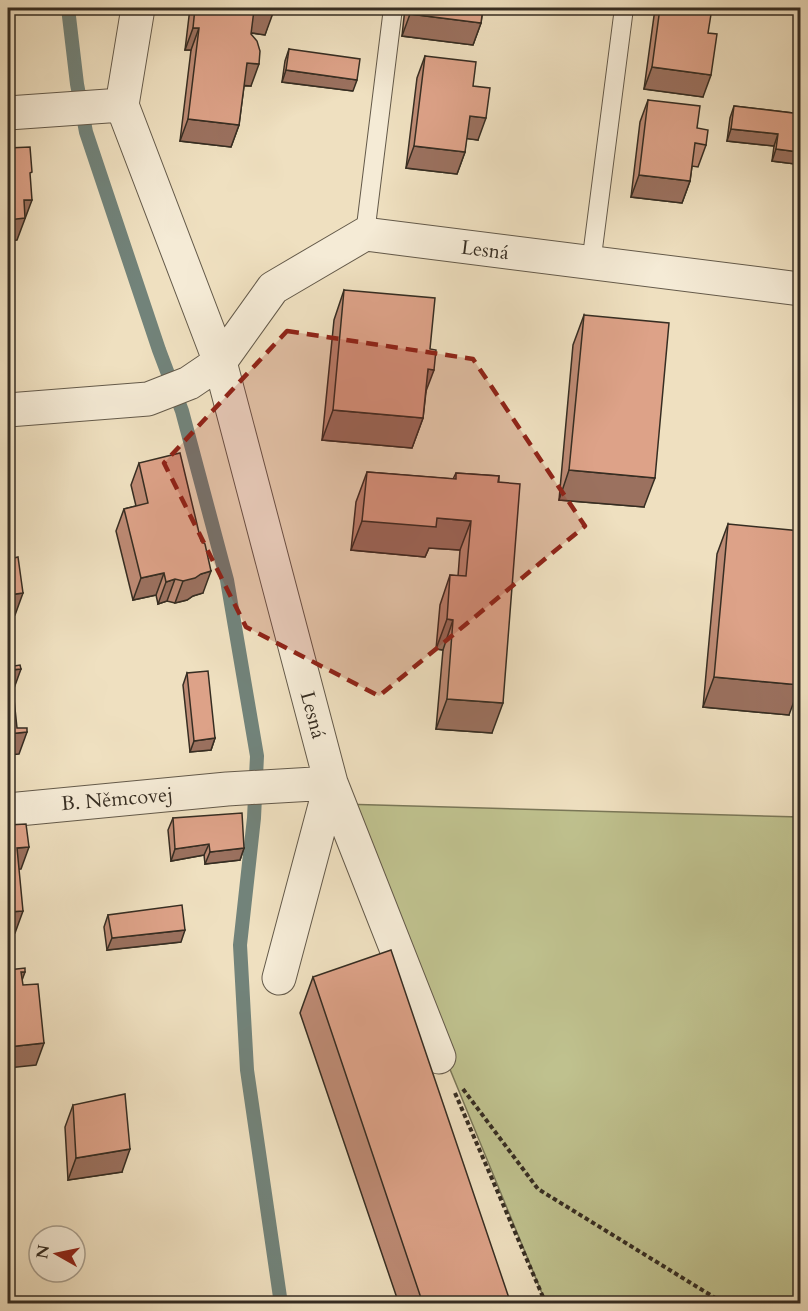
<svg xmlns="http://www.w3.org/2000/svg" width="808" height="1311" viewBox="0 0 808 1311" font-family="Cardo,serif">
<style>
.green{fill:#bfc18e;stroke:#7a7758;stroke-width:1.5}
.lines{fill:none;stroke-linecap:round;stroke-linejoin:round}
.stream{stroke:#72837a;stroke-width:14}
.lane-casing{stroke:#645a4a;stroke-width:20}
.street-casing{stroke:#645a4a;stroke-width:35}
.path{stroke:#362d22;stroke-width:4;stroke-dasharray:4.5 3;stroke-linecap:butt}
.lane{stroke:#f5ebd6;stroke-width:18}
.street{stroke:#f5ebd6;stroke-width:33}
.wall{fill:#be8b75;stroke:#362d22;stroke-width:1.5}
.shaded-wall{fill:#9b715f;stroke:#362d22;stroke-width:1.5}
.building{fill:#dda288;stroke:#362d22;stroke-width:1.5}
.marked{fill:#8f2418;fill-opacity:0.2;stroke:#8f2418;stroke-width:4.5;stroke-dasharray:12 8;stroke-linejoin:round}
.labels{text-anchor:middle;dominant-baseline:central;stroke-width:4.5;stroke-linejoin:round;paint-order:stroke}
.street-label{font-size:20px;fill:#362d22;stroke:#f5ebd6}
</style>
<rect width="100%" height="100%" fill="#efe0c0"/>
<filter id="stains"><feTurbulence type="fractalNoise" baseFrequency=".00333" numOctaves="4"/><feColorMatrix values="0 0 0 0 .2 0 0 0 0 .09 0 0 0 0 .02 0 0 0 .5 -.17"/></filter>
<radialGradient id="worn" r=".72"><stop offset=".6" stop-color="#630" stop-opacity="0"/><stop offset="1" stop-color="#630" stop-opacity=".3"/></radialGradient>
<!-- green -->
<path class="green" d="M341,804l459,13v486h-254z"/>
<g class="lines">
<!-- stream -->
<path class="stream" d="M68,8l9,76 9,48 73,218 23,61 45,169 30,176 -3,62 -14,127 7,125 34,234"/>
<!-- lane casing -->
<g class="lane-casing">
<path id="lane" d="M365,234l28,-226
M591,264l33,-256"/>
</g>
<!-- street casing -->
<g class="street-casing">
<path id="street" d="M138,8l-16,97 98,257 111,421 108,274
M8,113l114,-8
M8,410l140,-11 41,-16 31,-21 53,-74 92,-54 435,55
M8,810l219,-21 104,-6 -52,195"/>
</g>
<!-- path -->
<path class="path" d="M463,1089l75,100 187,115
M455,1093l88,204 5,7"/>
<!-- lane -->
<use href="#lane" class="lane"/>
<!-- street -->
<use href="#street" class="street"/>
</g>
<!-- wall -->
<path class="wall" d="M190,8h83l-8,27 -14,-2v53h-7l-5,39 -8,22 -51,-6 11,-91h-6z
M405,8h78l-2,15 -8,22 -71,-9z
M657,8h3l48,25 -5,64 -59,-8 10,-73z
M289,49l64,42 -71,-9 3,-21z
M425,56l48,30 5,54 -12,-2 -1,14 -8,22 -51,-6 11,-90z
M648,100l49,28 9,17 -8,22 -6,-1 -2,15 -8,22 -51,-6 9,-75z
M734,106l67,8 -2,38 -4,12 -23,-3 2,-15 -47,-5 3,-23z
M344,290l82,102 -3,26 -11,30 -90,-8 12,-120z
M584,315l60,192 -85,-7 14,-155z
M139,463l62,78 2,52 -10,3 -6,4 -12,3 -8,-2 -9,3 -2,-9 -23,5 -17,-69 8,-22 12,-3 -5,-21z
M367,472l86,7 3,-6 43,3 -7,257 -56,-4 7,-79 -7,-1 4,-44 10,-30 8,1 2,-26 -31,-2 -4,9 -74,-7 5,-48z
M728,524l61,191 -86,-8 14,-153z
M187,673l28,65 -4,12 -21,2 -7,-67z
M173,818l71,30 -4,12 -35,4 -1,-9 -33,6 -3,-31z
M108,915l73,27 -74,8 -3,-23z
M313,977l198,327h-112l-99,-291z
M73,1105l49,67 -54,8 -3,-53z"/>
<!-- shaded-wall -->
<path class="shaded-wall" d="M254,10l19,3 -8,22 -19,-3z
M410,14l71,9 -8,22 -71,-9z
M193,28h6l-8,22h-6z
M247,63l12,1 -8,22 -12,-1z
M652,67l59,8 -8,22 -59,-8z
M286,70l71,10 -4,11 -71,-9z
M470,116l16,2 -8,22 -16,-2z
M188,119l51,6 -8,22 -51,-6z
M731,129l47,5 -4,12 -47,-5z
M414,146l51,6 -8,22 -51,-6z
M776,149l23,3 -4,12 -23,-3z
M639,175l51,6 -8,22 -51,-6z
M24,200h8l-15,40 -9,1v-21z
M428,369l6,1 -11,29z
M333,410l90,8 -11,30 -90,-8z
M569,470l86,8 -11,29 -85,-7z
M437,518l34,3 -11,29 -31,-2 -4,9 -74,-7 11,-29z
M14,526l-6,17v-16z
M211,571l-8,22 -10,3 -6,4 -12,3 8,-22 18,-7z
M164,573l-8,22 -23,5 8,-22z
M175,579l-8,22 -9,3 8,-22z
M23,593l-8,22 -7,1v-21z
M447,619l6,1 -10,30 -7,-1z
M21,669l-8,22 -2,-21z
M714,677l86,8 -11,30 -86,-8z
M447,699l56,4 -11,30 -56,-4z
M27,732l-8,22 -11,1v-21z
M215,738l-4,12 -21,2 4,-11z
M209,844l-5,11 -33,6 4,-12z
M29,847l-8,22 -12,1 8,-22z
M244,848l-4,12 -35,4 5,-12z
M23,911l-8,22 -7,1v-22z
M185,930l-4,12 -74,8 5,-12z
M21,972h4l-8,22z
M44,1043l-8,22 -28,3v-21z
M130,1149l-8,23 -54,8 8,-22z"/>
<!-- building -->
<path class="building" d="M195,8h78v5l-19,-3 -3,24 6,7 3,10 -1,13 -12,-1 -8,62 -51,-6 11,-91h-6z
M411,8h72l-2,15 -71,-9z
M660,8h52l-4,25 9,1 -6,41 -59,-8z
M289,49l71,10 -3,21 -71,-10z
M425,56l51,6 -3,24 17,2 -4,30 -16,-2 -5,36 -51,-6z
M648,100l52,6 -3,22 11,2 -2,15 -11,-2 -5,38 -51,-6z
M734,106l67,8v26l-2,12 -23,-3 2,-15 -47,-5z
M30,147l2,25 -2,1 2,27h-8l1,18 -17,2v-72z
M344,290l91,8 -5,51 6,1 -2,20 -6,-1 -5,49 -90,-8z
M584,315l85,8 -14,155 -86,-8z
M180,453l21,88 4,3 6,27 -10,3 -6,4 -12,3 -8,-2 -9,3 -2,-9 -23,5 -17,-69 24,-6 -9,-40z
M367,472l89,7v-6l43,3 -1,6 22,2 -17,219 -56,-4 6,-79 -6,-1 3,-44 16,1 5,-55 -34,-3 -1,9 -74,-6z
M13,522l1,4 -6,1v-4z
M728,524l73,7 -1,154 -86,-8z
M8,539l2,20 8,-2 5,36 -15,2z
M20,665l1,4 -10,1 6,58h10v4l-19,2v-67z
M208,671l7,67 -21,3 -7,-68z
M242,813l2,35 -34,4 -1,-8 -34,5 -2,-31z
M26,824l3,23 -12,1 6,63 -15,1v-87z
M182,905l3,25 -73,8 -4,-23z
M391,950l120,354h-88l-110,-327z
M25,968v4h-4l2,13 15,-1 6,59 -36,4v-77z
M125,1094l5,55 -54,9 -3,-53z"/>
<!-- marked area -->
<path class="marked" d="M287,331l186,28 112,167 -206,170 -133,-69 -82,-164z"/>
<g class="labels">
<!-- street labels -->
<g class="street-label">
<text transform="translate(485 250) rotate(7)">Lesná</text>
<text transform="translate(313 715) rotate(75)">Lesná</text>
<text transform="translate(117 799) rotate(-5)">B. Němcovej</text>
</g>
</g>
<!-- margin -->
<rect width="808" height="1311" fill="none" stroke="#efe0c0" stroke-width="30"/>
<rect x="9" y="9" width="790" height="1293" fill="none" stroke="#362d22" stroke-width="3"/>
<rect x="15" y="15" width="778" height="1281" fill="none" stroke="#362d22" stroke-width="1.5"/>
<!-- north arrow -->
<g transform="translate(57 1254) rotate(279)"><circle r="28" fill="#f5ebd6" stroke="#a99f8e" stroke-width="1.5"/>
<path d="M0-4.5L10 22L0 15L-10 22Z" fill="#8f2418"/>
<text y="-9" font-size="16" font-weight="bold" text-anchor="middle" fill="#362d22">N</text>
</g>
<rect width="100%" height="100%" filter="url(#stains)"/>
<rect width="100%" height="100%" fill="url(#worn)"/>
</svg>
